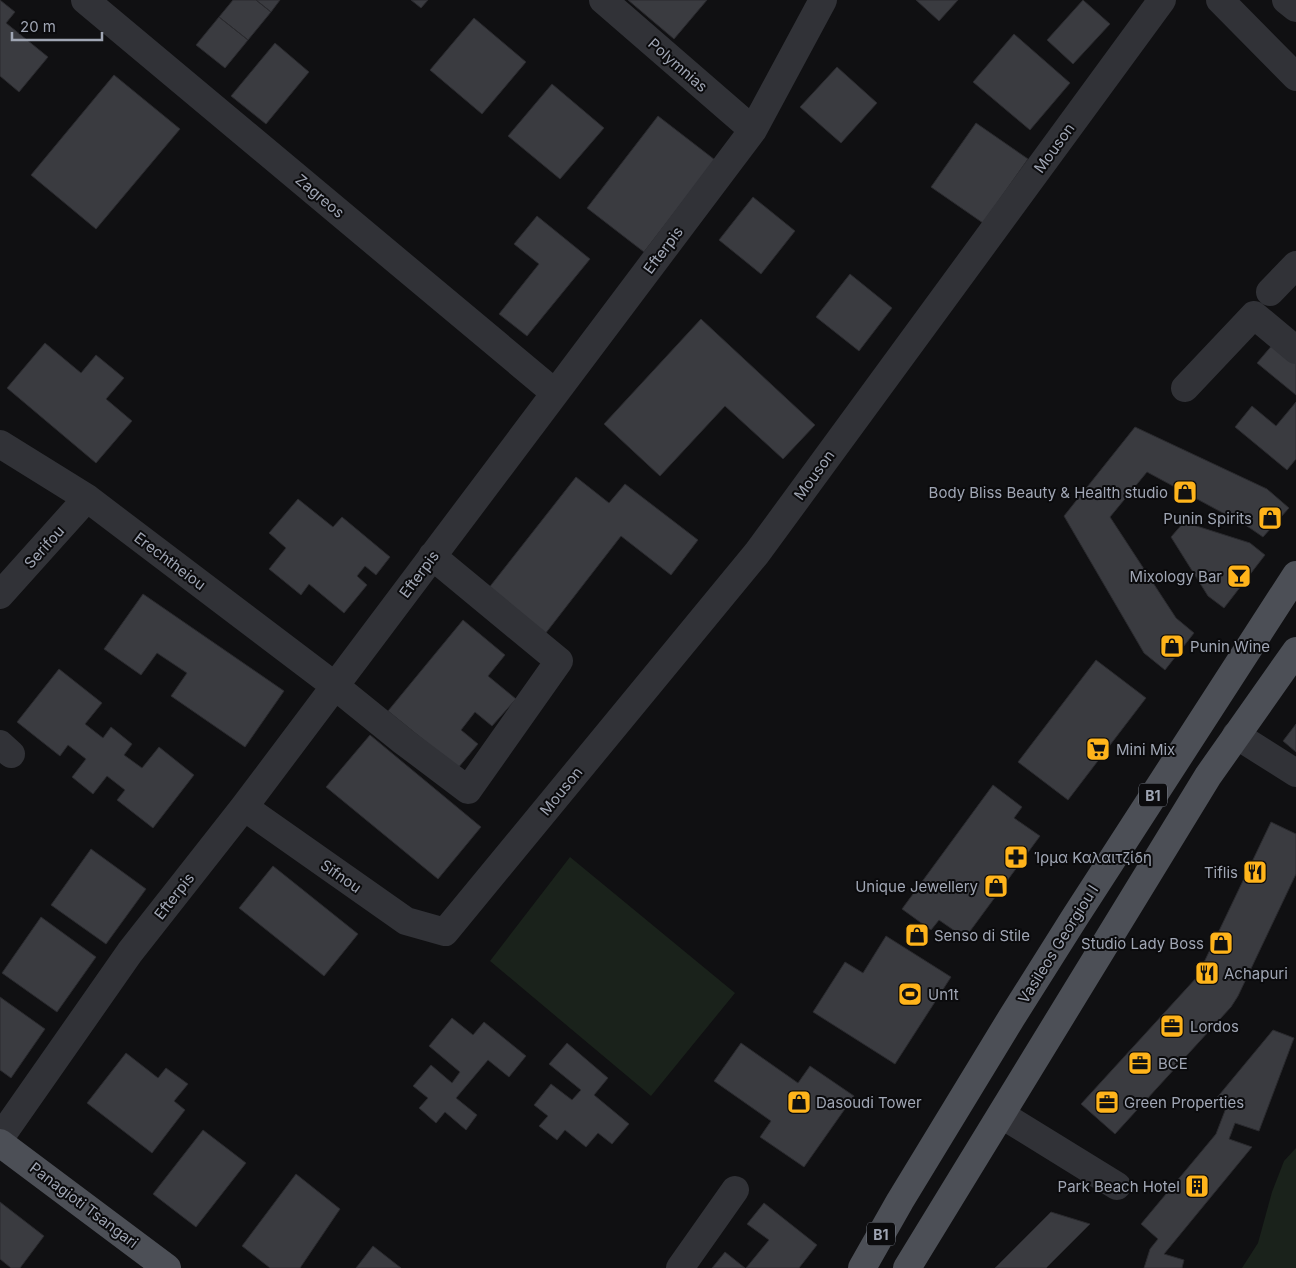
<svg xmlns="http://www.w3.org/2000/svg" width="1296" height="1268" viewBox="0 0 1296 1268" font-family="Inter,sans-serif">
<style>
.green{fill:#1a221b}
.building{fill:#3a3b40;stroke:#2a2a2e}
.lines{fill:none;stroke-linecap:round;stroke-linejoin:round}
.minor{stroke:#313237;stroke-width:28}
.major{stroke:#4c4f56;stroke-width:28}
.labels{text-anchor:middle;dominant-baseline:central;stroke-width:4;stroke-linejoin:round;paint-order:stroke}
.shield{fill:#0b0b0d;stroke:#737882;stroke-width:1}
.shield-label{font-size:14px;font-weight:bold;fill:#a0a6b4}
.street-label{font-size:15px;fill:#a0a6b4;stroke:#0b0b0d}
.poi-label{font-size:15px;fill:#a0a6b4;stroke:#0b0b0d;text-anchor:start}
</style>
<rect width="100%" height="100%" fill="#101012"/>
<!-- green -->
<path class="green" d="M570,857l165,136 -84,103 -161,-135z
M1296,1148v120h-54l16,-25 14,-51 12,-31z"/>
<!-- building -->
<path class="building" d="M0,0l15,12 -9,11 42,34 -29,35 -19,-16z
M233,0h23l15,12 -23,28 -29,-23z
M256,0h24l-9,12z
M411,0h17l-7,8z
M628,0h79l-33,39z
M916,0h42l-19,21z
M1083,0l27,24 -37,40 -26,-24z
M219,17l29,23 -23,28 -29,-23z
M474,18l52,44 -44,52 -52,-44z
M1014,34l56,49 -40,47 -57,-48z
M275,43l34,29 -43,52 -35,-28z
M837,67l40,36 -36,40 -41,-36z
M114,75l66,54 -84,100 -65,-54z
M552,84l52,44 -44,51 -52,-43z
M658,116l57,44 -71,92 -57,-44z
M976,123l52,36 -45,64 -52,-36z
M753,197l42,34 -34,43 -42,-34z
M537,216l53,43 -63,77 -28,-22 40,-50 -25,-20z
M850,274l42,34 -33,43 -43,-34z
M701,319l114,106 -32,34 -58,-53 -65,70 -56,-52z
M45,343l36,30 15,-18 28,23 -18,21 26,22 -36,42 -89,-75z
M1274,343l22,17v35l-39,-32z
M1296,402v57l-9,11 -52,-43 17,-21 24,20z
M1135,427l132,62 22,19 -26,29 -16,-11 -100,-54 -37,45 66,101 18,15 -29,37 -21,-17 -80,-137z
M576,477l33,26 16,-19 73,56 -27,35 -50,-39 -76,98 -57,-45z
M298,499l35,28 9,-10 48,40 -14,18 -11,-9 -8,10 10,9 -23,28 -35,-29 -8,11 -32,-26 17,-21 -17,-15z
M1184,522l66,21 15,12 -41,53 -16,-12 -37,-59z
M143,594l141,97 -39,56 -74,-51 16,-23 -30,-20 -16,22 -37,-26z
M463,620l42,35 -17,21 28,23 -24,27 -17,-14 -14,18 17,14 -20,24 -70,-57z
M1096,660l50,38 -78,102 -50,-38z
M59,669l43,34 -17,21 18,14 8,-11 21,17 -8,11 18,13 17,-21 35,28 -41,53 -36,-28 8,-10 -18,-14 -14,18 -21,-17 14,-18 -18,-14 -8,11 -43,-34z
M1296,724v28l-13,-11z
M370,735l111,92 -43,52 -112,-92z
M993,785l29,22 -8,11 26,18 -75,102 -26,-18 -8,10 -29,-21z
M1271,822l25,12v40l-58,122 -7,11 -116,127 -34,-30 116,-127z
M91,849l55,40 -40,55 -55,-39z
M273,866l85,68 -34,42 -85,-68z
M41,917l55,40 -39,55 -55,-39z
M886,936l65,41 -56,87 -82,-52 32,-50 18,11z
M0,997l45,32 -34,49 -11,-8z
M452,1018l21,17 11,-13 42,34 -17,21 -21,-17 -32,38 21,17 -11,15 -21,-18 -9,11 -17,-15 9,-10 -15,-12 18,-21 21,18 8,-11 -31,-26z
M1273,1030l21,8 -35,93 -24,-8 -6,16 23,8 -88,107 20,6 -2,8h-38l6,-19 8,-10 -17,-15 75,-90 10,-26 -11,-8z
M567,1043l41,35 -14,17 35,29 -17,20 -14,-11 -12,14 -21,-17 -8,10 -18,-14 9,-10 -14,-11 17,-21 21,16 9,-10 -32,-26z
M741,1043l57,40 12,-17 44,30 -50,71 -44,-30 11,-16 -57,-40z
M126,1053l32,25 8,-10 22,16 -14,17 11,9 -33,43 -65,-50z
M203,1130l43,33 -50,64 -43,-33z
M296,1174l44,35 -40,59h-30l-28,-22z
M0,1202l44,34 -24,32h-9l-11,-9z
M764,1203l53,42 -18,23h-53l23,-28 -22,-16z
M1051,1212l39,12 -44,44h-51z
M373,1246l28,22h-45z
M725,1252l20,16h-33z"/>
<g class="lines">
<!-- minor -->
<path class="minor" d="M85,0l470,393
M603,0l150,130
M1220,0l76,77
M1286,0l10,8
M1270,292l26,-27
M1185,388l69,-73 42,35
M0,444l87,54 248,188 68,55 65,49 91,-129 -127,-105
M0,595l87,-97
M1236,735l60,38
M0,744l11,10
M244,807l162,114 39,11 312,-379 405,-553
M1002,1115l115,71
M0,1138l130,-186 114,-145 509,-677 70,-130
M680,1268l55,-78"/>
<!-- major -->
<path class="major" d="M0,1143l167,125
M862,1268l38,-67 112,-184 63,-100 221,-342
M907,1268l301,-492 88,-125"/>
</g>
<!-- icons -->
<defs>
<g id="shop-square" transform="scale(1.25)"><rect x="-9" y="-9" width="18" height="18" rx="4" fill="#ffb41b" stroke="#0b0b0d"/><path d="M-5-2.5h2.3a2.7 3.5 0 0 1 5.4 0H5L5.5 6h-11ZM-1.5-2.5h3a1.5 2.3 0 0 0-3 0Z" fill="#111"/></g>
<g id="bar-square" transform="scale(1.25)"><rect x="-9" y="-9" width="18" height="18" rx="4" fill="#ffb41b" stroke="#0b0b0d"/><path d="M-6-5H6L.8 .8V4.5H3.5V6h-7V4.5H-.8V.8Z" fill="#111"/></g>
<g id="supermarket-square" transform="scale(1.25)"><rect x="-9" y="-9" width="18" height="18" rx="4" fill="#ffb41b" stroke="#0b0b0d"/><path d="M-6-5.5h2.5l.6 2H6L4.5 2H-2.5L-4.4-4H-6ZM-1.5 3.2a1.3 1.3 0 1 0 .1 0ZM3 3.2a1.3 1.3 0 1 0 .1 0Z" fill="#111"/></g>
<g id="pharmacy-square" transform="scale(1.25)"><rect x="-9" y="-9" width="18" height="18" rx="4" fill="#ffb41b" stroke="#0b0b0d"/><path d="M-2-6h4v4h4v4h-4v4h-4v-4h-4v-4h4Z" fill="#111"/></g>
<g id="restaurant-square" transform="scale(1.25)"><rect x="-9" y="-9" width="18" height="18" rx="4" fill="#ffb41b" stroke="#0b0b0d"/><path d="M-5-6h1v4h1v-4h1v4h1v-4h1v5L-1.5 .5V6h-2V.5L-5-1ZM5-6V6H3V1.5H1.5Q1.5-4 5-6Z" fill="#111"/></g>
<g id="stadium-square" transform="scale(1.25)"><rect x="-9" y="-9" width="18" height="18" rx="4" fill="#ffb41b" stroke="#0b0b0d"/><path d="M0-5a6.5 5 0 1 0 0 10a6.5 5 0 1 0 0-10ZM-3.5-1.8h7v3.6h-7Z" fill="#111"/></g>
<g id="office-square" transform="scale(1.25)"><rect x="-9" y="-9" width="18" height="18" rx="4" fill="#ffb41b" stroke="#0b0b0d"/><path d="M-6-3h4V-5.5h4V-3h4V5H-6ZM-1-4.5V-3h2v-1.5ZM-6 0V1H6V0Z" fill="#111"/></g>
<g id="building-square" transform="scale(1.25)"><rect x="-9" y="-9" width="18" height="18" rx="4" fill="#ffb41b" stroke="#0b0b0d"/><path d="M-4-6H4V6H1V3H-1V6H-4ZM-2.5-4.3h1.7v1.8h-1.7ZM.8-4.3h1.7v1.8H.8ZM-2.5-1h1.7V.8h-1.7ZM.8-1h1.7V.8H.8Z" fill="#111"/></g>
</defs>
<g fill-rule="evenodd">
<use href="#shop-square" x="1185" y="492"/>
<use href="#shop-square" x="1270" y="518"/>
<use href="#bar-square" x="1239" y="576"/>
<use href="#shop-square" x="1172" y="646"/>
<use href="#supermarket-square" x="1098" y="749"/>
<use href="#pharmacy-square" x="1016" y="857"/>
<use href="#restaurant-square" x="1255" y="872"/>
<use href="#shop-square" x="996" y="886"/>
<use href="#shop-square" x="917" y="935"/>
<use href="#shop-square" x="1221" y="943"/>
<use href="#restaurant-square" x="1207" y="973"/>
<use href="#stadium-square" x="910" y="994"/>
<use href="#office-square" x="1172" y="1026"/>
<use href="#office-square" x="1140" y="1063"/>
<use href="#shop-square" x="799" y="1102"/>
<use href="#office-square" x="1107" y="1102"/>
<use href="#building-square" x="1197" y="1186"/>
</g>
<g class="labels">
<!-- shield labels -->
<g class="shield">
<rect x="1139" y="783.5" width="28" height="23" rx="4"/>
<rect x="867" y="1222.5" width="28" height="23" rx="4"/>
</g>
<g class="shield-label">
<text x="1153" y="795">B1</text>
<text x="881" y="1234">B1</text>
</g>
<!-- street labels -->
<g class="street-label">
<text transform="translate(678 65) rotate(41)">Polymnias</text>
<text transform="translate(1054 148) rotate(-54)">Mouson</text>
<text transform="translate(320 196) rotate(40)">Zagreos</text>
<text transform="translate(663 250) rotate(-53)">Efterpis</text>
<text transform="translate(814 475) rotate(-54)">Mouson</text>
<text transform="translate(44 547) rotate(-48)">Serifou</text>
<text transform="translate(170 561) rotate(37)">Erechtheiou</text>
<text transform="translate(419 574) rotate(-53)">Efterpis</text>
<text transform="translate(561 791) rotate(-51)">Mouson</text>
<text transform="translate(341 876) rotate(35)">Sifnou</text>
<text transform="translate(174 896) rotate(-52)">Efterpis</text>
<text transform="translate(1058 944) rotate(-58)">Vasileos Georgiou I</text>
<text transform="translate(84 1205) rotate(37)">Panagioti Tsangari</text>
</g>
<!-- poi labels -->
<g class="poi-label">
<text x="1168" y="492" text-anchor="end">Body Bliss Beauty &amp; Health studio</text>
<text x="1252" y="518" text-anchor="end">Punin Spirits</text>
<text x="1222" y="576" text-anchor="end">Mixology Bar</text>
<text x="1190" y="646">Punin Wine</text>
<text x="1116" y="749">Mini Mix</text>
<text x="1034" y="857">Ίρμα Καλαιτζίδη</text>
<text x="1238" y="872" text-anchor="end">Tiflis</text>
<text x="978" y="886" text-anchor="end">Unique Jewellery</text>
<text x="934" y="935">Senso di Stile</text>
<text x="1204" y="943" text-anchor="end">Studio Lady Boss</text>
<text x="1224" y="973">Achapuri</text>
<text x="928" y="994">Un1t</text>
<text x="1190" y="1026">Lordos</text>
<text x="1158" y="1063">BCE</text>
<text x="816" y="1102">Dasoudi Tower</text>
<text x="1124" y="1102">Green Properties</text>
<text x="1180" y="1186" text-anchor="end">Park Beach Hotel</text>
</g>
</g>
<!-- scale -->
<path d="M12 32v8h90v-8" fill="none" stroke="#a0a6b4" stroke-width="2.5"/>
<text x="20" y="32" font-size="15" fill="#a0a6b4" stroke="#0b0b0d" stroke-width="4" paint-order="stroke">20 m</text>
</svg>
